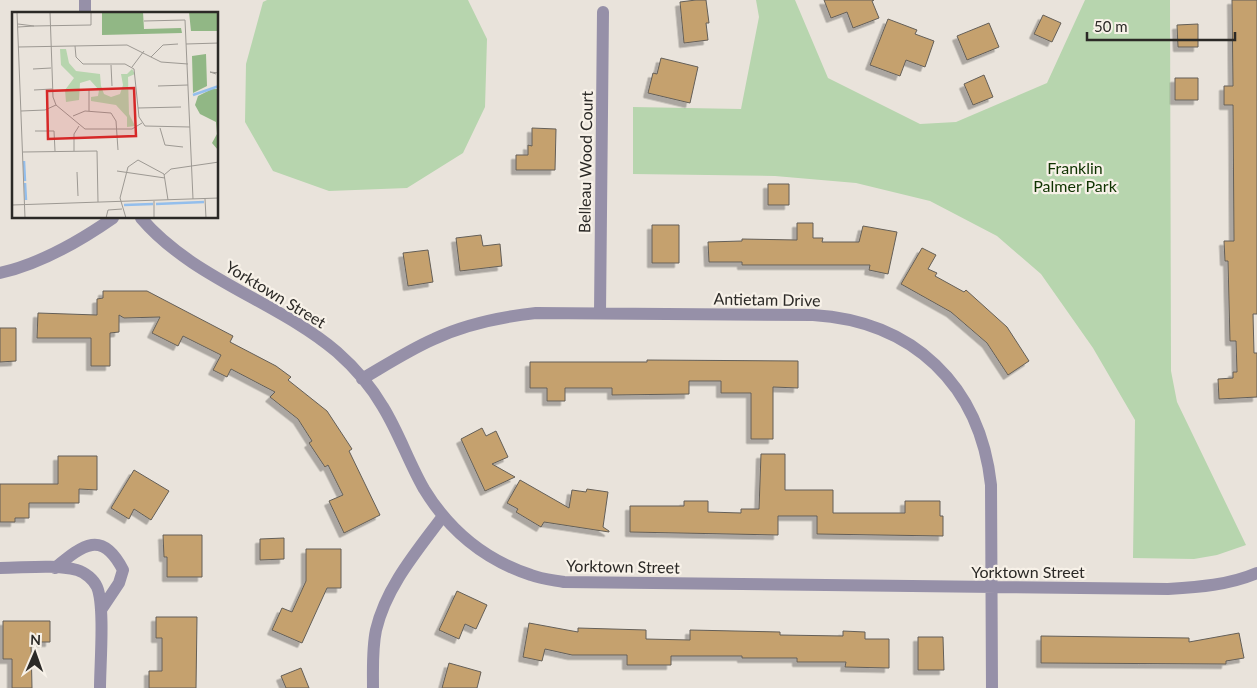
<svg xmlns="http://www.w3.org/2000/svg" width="1257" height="688" viewBox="0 0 1257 688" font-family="Lato,sans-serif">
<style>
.green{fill:#b7d5ae}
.building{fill:#c5a16e;stroke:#645f58;filter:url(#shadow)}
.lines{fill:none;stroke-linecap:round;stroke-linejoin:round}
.street{stroke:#9690a8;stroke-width:12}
.labels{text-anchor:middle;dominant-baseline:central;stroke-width:4.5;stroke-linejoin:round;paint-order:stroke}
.street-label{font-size:16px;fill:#2b2926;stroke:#f7f1e8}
.park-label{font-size:16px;fill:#0f3300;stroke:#f7f1e8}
.inset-river{fill:none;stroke:#93beec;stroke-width:2.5}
.inset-road{fill:none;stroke:#9d9993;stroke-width:1}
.view{fill:#d62828;fill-opacity:0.15;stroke:#d62828;stroke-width:2.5}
.inset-edge{fill:none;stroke:#2b2926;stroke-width:2.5}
</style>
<defs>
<filter id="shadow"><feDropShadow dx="-4.5" dy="4.5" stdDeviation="0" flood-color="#0004"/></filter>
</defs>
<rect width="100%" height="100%" fill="#e9e3db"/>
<!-- green -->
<path class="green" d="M267,0h201l19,39 -2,68 -22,46 -56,35 -78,3 -56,-20 -28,-49 1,-58 17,-62z
M756,0h39l33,78 92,46 36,-2 91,-39 38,-83h85l1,371 6,31 69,143 -29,10 -23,4 -61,-1 2,-138 -42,-72 -52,-74 -44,-38 -67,-35 -74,-18 -81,-7 -142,-2v-67l108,2 18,-92z"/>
<!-- building -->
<path class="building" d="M696,0h10l3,23h-3l2,17 -24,3 -4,-41z
M824,0h50l-2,1 7,17 -26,10 -6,-16 -16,6z
M1232,0h25v314h-4l1,39h3v44l-38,2 -1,-20 15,-1v-6h4l-1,-31h-6l-2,-80h-3l-1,-20h10l-1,-136h-9v-19h9z
M1043,15l18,8 -9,19 -18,-8z
M888,19l29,11 -2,4 19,7 -9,26 -19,-7 -6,16 -30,-11z
M989,23l10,24 -32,13 -10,-24z
M1198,24v23h-20l-1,-22z
M661,58l37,9 -8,36 -42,-10 5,-20 4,1z
M984,75l9,22 -20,8 -9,-21z
M1175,78h23v22h-23z
M532,128l24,1 -1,41h-39v-15h12v-10l4,1z
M768,184h21v21h-21z
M797,223h16v15h10l-1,4h37l4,-16 34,6 -9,42 -19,-4 1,-5h-128v-3h-33l-1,-20 34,-1v-2l55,1z
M652,225h27v38h-27z
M481,235l2,11 17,-2 2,22 -42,5 -4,-33z
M922,248l14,7 -8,14 9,4 -2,3 29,16 2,-2 41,37 22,34 -21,14 -21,-32 -36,-31 -50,-28z
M428,250l5,32 -25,4 -5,-33z
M103,291h44l86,45 -3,6 46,24 15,11 -3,3 39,31 25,38 -3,2 31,64 -36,18 -15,-32 14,-6 -15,-30 -3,2 -16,-24 3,-2 -14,-22 -28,-22 5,-5 -44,-23 -4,8 -14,-7 8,-15 -38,-19 -5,10 -26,-13 8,-16 -36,1 -5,-3v17l-9,1v33h-19v-28h-54l1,-25 59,2v-16l6,-1z
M0,328h16v33l-16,1z
M647,360l151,1v27l-25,-1v52h-22v-46h-30v-12h-32v13l-77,1v-7h-47v13h-18v-13h-17v-26h117z
M482,428l4,8 10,-5 12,26 -16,7 23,13 -30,14 -24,-52z
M761,454h24v36h48v23h72v-12h35v15h3v20l-126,-2v-18h-39v19l-148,-3v-26h54v-5h24v11l33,1v-4h18z
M58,456h39v34l-18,-1v14h-50v15h-14v4h-15v-38h58z
M134,470l35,21 -18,29 -17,-11 -5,10 -18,-11z
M520,480l49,28 3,-18 14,2 1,-3 21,3 -5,35 6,4v1l-65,-10 -3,5 -25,-15 2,-3 -11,-6z
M163,535h39v42h-35v-20h-3z
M284,538v21l-24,1v-21z
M306,549h35v39h-14l-25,55 -30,-13 10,-22 10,4 14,-31z
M457,591l30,14 -11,24 -11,-5 -6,15 -20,-9z
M156,617h41l-1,71h-47v-17h13v-33h-6z
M3,621h47v21h-19l1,46h-20v-29h-9z
M529,623l49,9v-4l68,2v9l44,1v-10l90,2v3l63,1v-5l22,1v7h24v29l-44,-1 1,-5h-49v-4h-55v-2h-71v9h-44v-10h-55l-27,-6 -3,12 -19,-4z
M1239,633l5,25 -18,3v3l-185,-1v-27l148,2v4z
M918,637h25l1,33h-26z
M449,663l32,9 -4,16h-35z
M301,668l8,20h-23l-5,-12z"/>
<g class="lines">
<!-- street -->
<path class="street" d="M85,0v14
M141,218c52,61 136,83 196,134 17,15 35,36 46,55 16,26 26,56 41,82 25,41 61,71 107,86 10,4 22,5 33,7l604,7c31,-2 61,-4 89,-16
M0,273c40,-9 80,-32 113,-55
M600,313l3,-301
M362,379c24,-14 47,-29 72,-40 32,-15 66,-22 102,-26l277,2c100,6 167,70 178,170l1,203
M0,568c25,0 53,-4 77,2 8,2 17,10 20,17 8,19 3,78 3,101
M55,568c28,-23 47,-39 68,2l-4,13 -18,27
M373,688c0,-19 -1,-39 3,-58 10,-43 41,-79 67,-114"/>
</g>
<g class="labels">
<!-- street labels -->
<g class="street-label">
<text transform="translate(585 162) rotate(-89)">Belleau Wood Court</text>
<text transform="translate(276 294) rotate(31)">Yorktown Street</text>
<text transform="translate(767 299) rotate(1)">Antietam Drive</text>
<text transform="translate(623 566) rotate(1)">Yorktown Street</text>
<text x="1028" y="571">Yorktown Street</text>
</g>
<!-- park labels -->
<g class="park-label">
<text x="1075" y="167">Franklin<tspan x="1075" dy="18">Palmer Park</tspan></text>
</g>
</g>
<!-- overview -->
<g transform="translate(12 12)">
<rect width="206" height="206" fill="#e9e3db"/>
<path d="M48,37h6l3,14 7,8 24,3 1,12 3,8 7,3 9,-3 3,-9 -2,-11h6l5,-5 3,5 -7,3 1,37 6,12 -8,1v-10l-11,-12 -25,-4v-4l7,-1 1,-6 -9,-10 -10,3 -1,17 -13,2 -1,-12 9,-12 -13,-13z" fill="#b7d5ae"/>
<path d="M90,0h41l1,17 37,-1 1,5 -80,2zM177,0h29v19h-27zM194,42l1,32 -14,7 -1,-37zM200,77h6v61l-6,-7 5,-9 -1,-12 -16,-8 -5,-9 3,-9z" fill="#91b785"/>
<path class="inset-river" d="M181,83l26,-9M12,149l1,20M13,171l1,17M144,192l48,-2M112,193l29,-1"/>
<path class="inset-road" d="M5,0l8,206M38,0l3,85 3,8 29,24h47l10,-6M132,9l41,-1 8,179M6,12l16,2 -16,1M22,14l57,-1v-13M174,32l33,-1M63,34l1,11 7,7h42l9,5 5,48 6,9 45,1M6,35l109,-2 34,17 27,2M139,45l12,-12 15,-1M99,53l1,21M120,55l12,-16M21,57l18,-1M204,62l-6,-2 9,1M146,74l30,-1M22,78l18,-1M77,78v21M126,96l43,-1M9,99l24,-1 11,-5M61,104l12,-5 26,2 5,8 2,29M148,116l5,17 18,2M23,119h19l1,20M62,139v-17l5,-8M11,140l74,-1 1,51M126,148l26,14 4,26M105,159l48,7M65,160l1,24M152,163l7,-6 48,-7M193,187l1,19M142,189v17M0,193l207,-7M31,206h52M94,206l2,-8 14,-1M114,206l-6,-20 8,-31 10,-7"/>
<path class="view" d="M122,76l2,48 -88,3 -1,-48z"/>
<rect width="206" height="206" class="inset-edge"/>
</g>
<!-- north arrow -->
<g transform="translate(35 653) rotate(2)" stroke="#f7f1e8" stroke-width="4" paint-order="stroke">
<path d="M0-4L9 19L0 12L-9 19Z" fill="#2b2926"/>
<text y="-8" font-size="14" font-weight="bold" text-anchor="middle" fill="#2b2926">N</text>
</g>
<!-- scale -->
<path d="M1087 32v8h148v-8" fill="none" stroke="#2b2926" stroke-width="2.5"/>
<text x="1094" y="32" font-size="15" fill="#2b2926" stroke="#f7f1e8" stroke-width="4" paint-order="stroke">50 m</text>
</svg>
